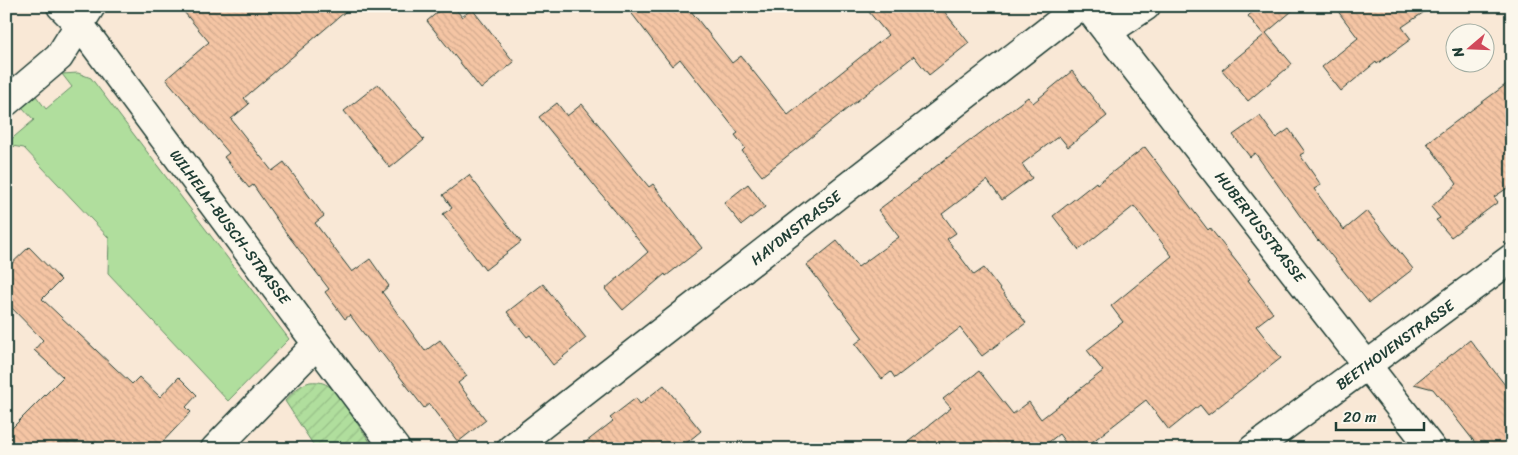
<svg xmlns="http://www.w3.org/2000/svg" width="1518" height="455" viewBox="0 0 1518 455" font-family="Sriracha,sans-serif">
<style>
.park{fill:#b0de9d;stroke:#688e68}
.garden{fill:url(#garden-furrows);stroke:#688e68}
.building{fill:url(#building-back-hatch);stroke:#1f3d34}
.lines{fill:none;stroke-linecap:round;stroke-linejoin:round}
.street-casing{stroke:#1f3d34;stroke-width:31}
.street{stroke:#fbf7ec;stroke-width:28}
.labels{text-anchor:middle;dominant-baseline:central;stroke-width:4.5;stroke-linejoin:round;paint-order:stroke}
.street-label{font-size:15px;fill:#1f3d34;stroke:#fbf7ec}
</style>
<defs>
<pattern id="garden-furrows" width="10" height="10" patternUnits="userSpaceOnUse" patternTransform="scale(1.25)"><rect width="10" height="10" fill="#b0de9d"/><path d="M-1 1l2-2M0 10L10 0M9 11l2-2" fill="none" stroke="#97bf88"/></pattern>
<pattern id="building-back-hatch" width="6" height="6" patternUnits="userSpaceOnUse" patternTransform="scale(1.25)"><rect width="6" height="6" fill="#f5c5a4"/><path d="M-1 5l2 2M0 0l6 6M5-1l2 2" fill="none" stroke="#d2aa8e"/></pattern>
</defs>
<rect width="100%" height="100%" fill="#f9e8d6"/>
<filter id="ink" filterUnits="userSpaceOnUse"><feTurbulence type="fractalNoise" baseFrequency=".02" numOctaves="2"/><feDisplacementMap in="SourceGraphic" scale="10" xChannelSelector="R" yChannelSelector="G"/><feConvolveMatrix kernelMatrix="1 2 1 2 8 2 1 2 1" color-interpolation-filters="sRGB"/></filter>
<g filter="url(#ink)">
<!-- park -->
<path class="park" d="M78,73l13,5 198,261 -61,62 -120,-128 1,-35 -85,-90 -18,-3v-5l2,2 26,-22 -12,-13 14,-11 10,13 26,-22 -10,-13z"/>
<!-- garden -->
<path class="garden" d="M310,382c10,-1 16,1 24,8l41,59h-59l-31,-48c8,-9 14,-16 25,-19z"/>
<!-- building -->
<path class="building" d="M179,6h173l-108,92 5,6 -18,15 41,52 12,-9 40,54 -9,7 37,49 18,-13 19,27 -7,6 43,59 15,-11 27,36 -9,7 28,37 -28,22 -29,-38 -5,4 -44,-57 -2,2 -28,-38 -5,4 -20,-27 4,-3 -45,-59 -31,-45 -4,3 -25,-31 5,-4 -63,-74 43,-37z
M445,6h8l9,11 10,-8 42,53 -33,27 -54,-68z
M626,6h61l45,57 9,-7 47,59 100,-80 -24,-29h76l29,37 -40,32 -15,-19 -152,120 -20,-25 3,-3 -10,-13 3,-2 -58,-74 -8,7z
M1259,6h39l-32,27 26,31 -44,37 -26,-31 42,-35 -16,-19z
M1334,6h99l-31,21 9,12 -34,25 -1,-2 -35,29 -19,-24 36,-29z
M1072,71l35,45 -39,31 -9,-11 -37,28 10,14 -30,22 -15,-20 -45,34 14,19 -9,6 27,36 10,-7 42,55 -44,33 -22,-28 -65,50 -4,-6 -9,7 -27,-35 8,-6 -56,-73 30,-24 21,26 41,-30 -21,-27 150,-113 5,6z
M1512,80v105l-18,12 4,5 -47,35 -15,-17 4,-2 -9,-11 26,-23 -30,-41z
M378,84l46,56 -34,28 -46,-57z
M557,103l10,13 15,-12 67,83 4,-3 49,64 -36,28 -1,-2 -42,36 -18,-21 43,-37 -109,-135z
M1260,116l16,22 13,-9 16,23 -5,3 21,30 -7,4 30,41 23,-19 46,58 -44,34 -50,-63 -1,1 -63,-88 -5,4 -17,-22z
M1145,147l63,83 2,-2 40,51 -2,1 25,33 -17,13 25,32 -73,57 -8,-10 -31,25 -23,-30 -63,49h-13l-11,-15 -19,15h-141l52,-41 -8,-9 36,-28 34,43 16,-12 12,17 62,-48 -16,-21 36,-28 -12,-16 61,-50 -38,-50 -55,44 -26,-34 43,-34 1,2z
M469,175l52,67 -36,28 -42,-56 9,-6 -9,-13z
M748,184l17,23 -23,18 -18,-22z
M29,247l32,33 -19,19 90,85 7,-7 21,20 19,-20 18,18 -11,12 5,5 -35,37h-150v-15l57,-57 -29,-27 9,-10 -37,-38v-33z
M543,284l43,54 -33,27 -23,-30 -3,2 -20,-25z
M1470,340l42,54v55h-32l-47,-60 -19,-5z
M664,385l37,46 -22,18h-102l36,-28 -3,-3 26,-20 4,6z"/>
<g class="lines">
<!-- street casing -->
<g class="street-casing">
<path id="street" d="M61,6l19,19 237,319 79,105
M1087,6l345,443
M1107,32l39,-26
M6,102l53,-45 32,-51
M215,449l102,-105
M511,449l569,-443
M1253,449l259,-191"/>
</g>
<!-- street -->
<use href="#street" class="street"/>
</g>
</g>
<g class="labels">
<!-- street labels -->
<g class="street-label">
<text transform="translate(230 227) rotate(53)">WILHELM-BUSCH-STRASSE</text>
<text transform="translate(1260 227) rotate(52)">HUBERTUSSTRASSE</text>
<text transform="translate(796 228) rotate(-38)">HAYDNSTRASSE</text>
<text transform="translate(1395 345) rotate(-36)">BEETHOVENSTRASSE</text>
</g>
</g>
<!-- margin -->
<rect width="1518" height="455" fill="none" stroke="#fbf7ec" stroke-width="25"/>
<rect x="12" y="12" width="1493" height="430" fill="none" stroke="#1f3d34" stroke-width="2" filter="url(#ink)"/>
<!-- north arrow -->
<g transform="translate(1470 48) rotate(251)"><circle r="24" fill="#fbf7ec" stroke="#a3ada2"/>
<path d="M0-4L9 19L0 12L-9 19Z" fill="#d1495b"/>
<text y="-8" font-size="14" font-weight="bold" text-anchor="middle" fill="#1f3d34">N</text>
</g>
<!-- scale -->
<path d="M1336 422v8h88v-8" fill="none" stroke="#1f3d34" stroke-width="2.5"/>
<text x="1343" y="422" font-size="15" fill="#1f3d34" stroke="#fbf7ec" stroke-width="4" paint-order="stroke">20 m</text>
</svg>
